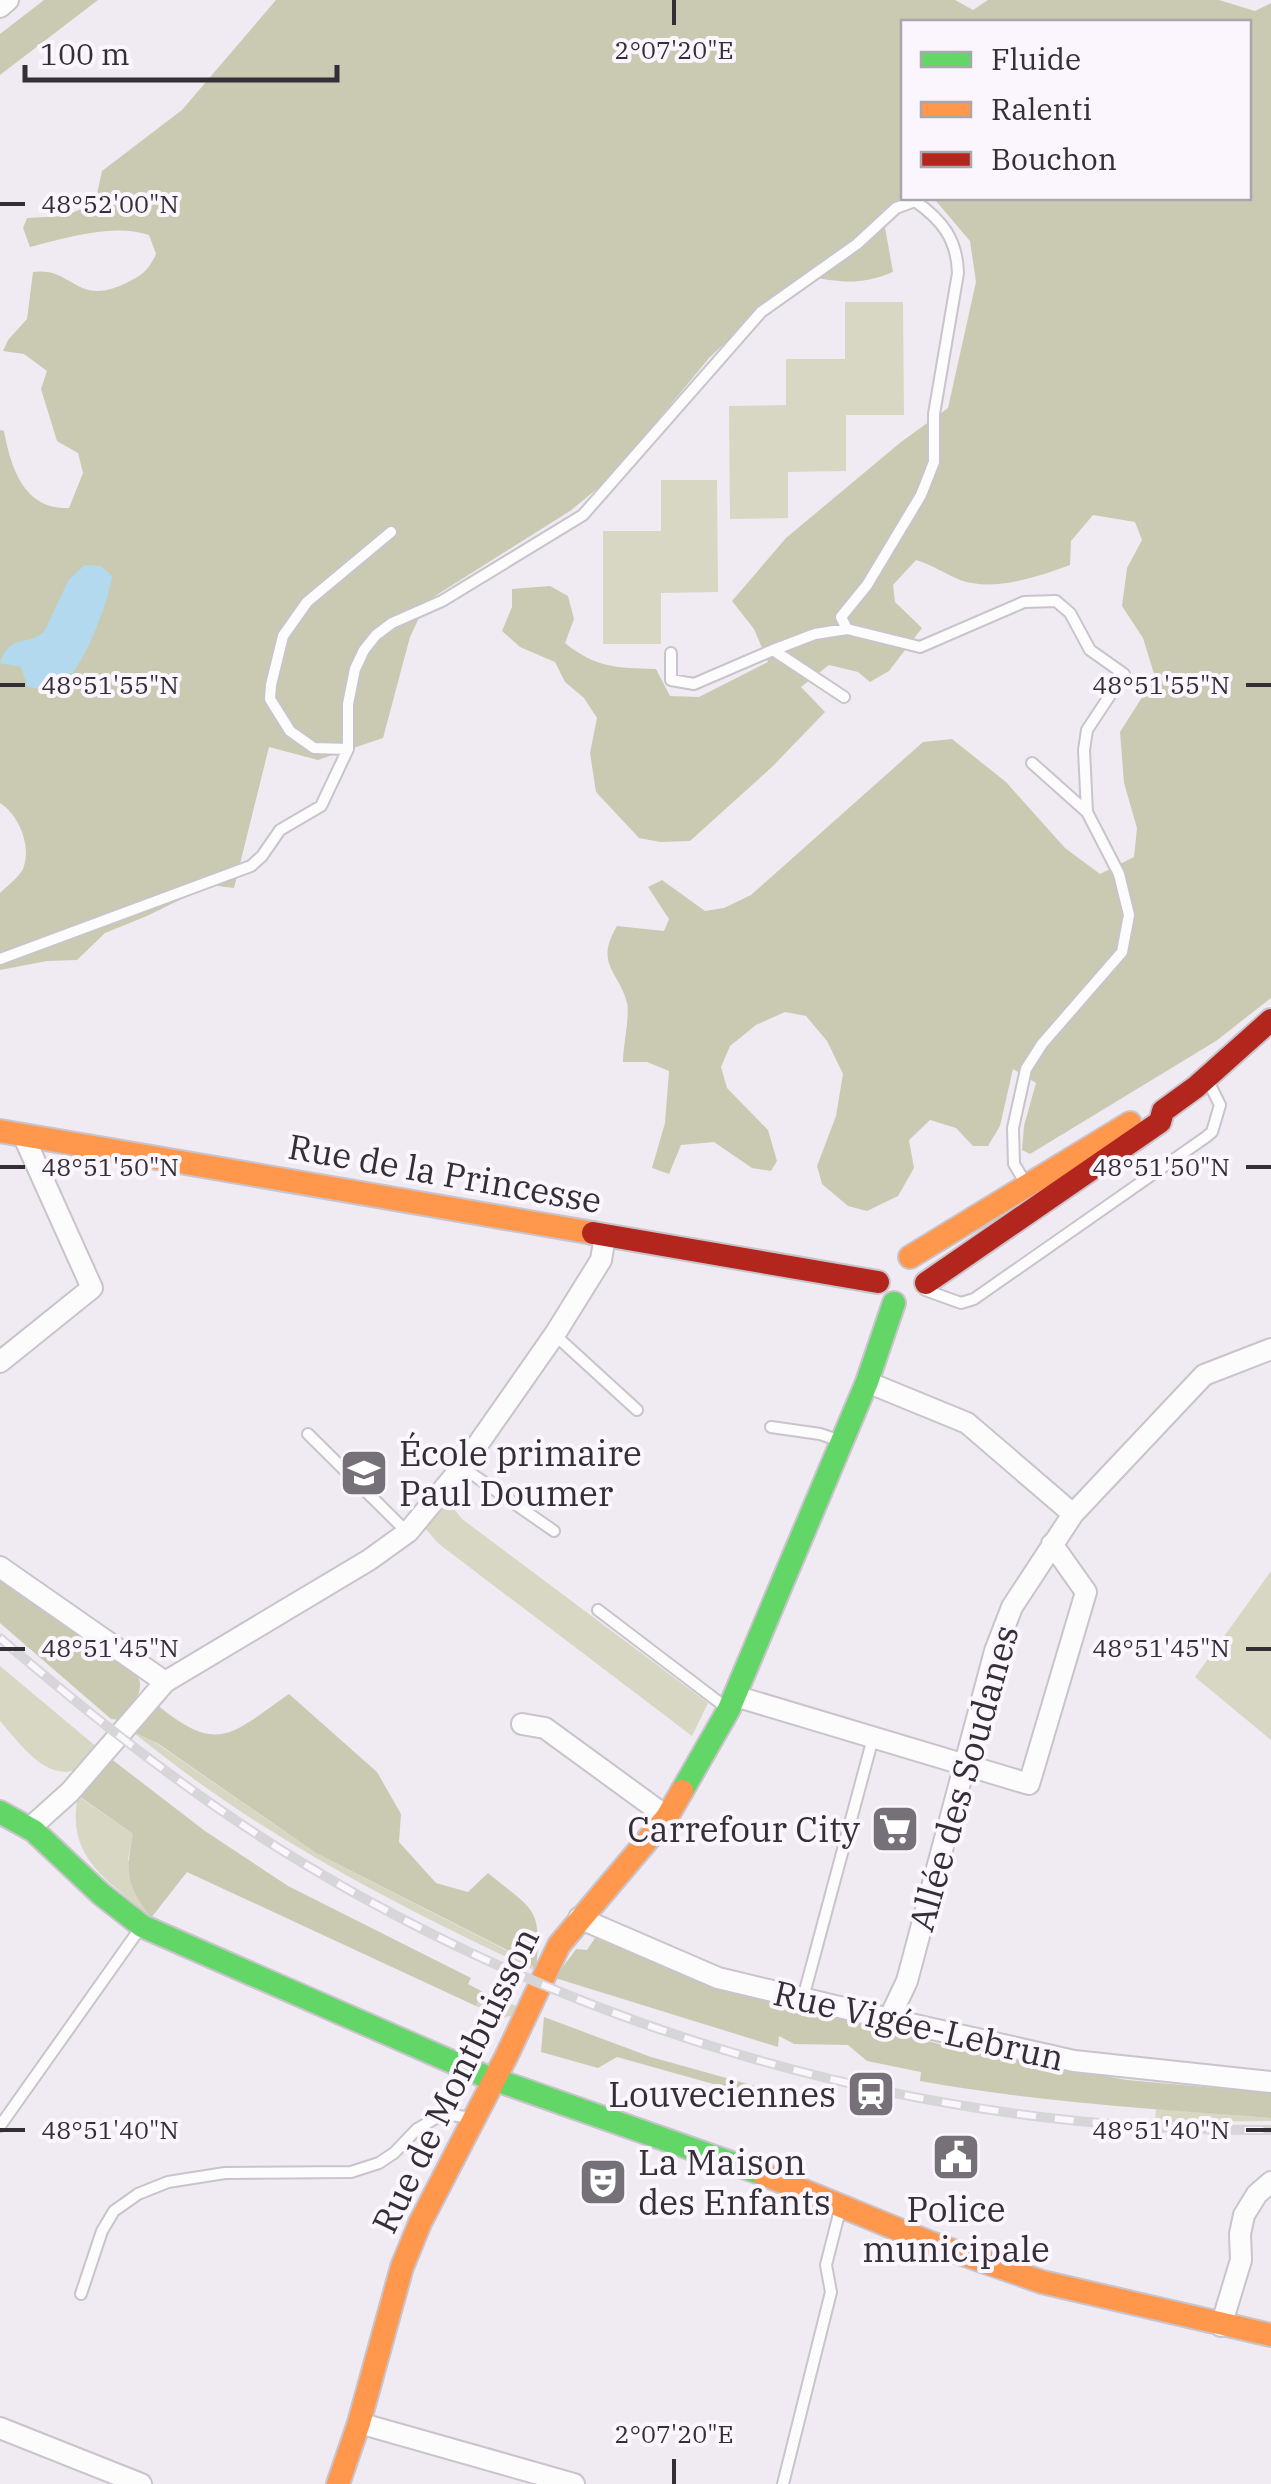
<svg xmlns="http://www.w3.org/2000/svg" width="1271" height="2484" viewBox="0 0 1271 2484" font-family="'IBM Plex Serif',serif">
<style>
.green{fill:#d8d7c3}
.forest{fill:#cacab2}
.water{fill:#b3d9ee}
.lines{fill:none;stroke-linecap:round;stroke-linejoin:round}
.lane-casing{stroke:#c9c4cb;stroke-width:14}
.street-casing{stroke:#c9c4cb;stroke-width:24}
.fast-casing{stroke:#c9c4cb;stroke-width:26}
.slow-casing{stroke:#c9c4cb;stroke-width:26}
.jam-casing{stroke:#c9c4cb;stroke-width:26}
.lane{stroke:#fdfcfd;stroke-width:10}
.street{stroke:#fdfcfd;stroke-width:20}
.fast{stroke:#63d668;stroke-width:22}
.slow{stroke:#ff974d;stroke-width:22}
.jam{stroke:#b3261e;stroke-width:22}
.rail-casing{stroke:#d6d5d7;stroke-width:10}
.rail{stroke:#fbf6fd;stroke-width:6;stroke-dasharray:19;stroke-linecap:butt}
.ticks{fill:none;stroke:#342f36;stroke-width:4}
.labels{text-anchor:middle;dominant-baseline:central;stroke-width:8;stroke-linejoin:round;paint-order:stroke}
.street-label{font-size:35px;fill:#342f36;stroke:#fbf6fd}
.poi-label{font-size:35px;fill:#342f36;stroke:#fbf6fd;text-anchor:start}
.ticks-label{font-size:25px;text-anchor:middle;fill:#342f36;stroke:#fbf6fd;stroke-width:8;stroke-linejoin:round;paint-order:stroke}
</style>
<rect width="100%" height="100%" fill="#f0eaf3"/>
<!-- green -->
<path class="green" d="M845,302h58l1,113h-58v56l-58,1v46l-58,1 -1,-113 57,-1v-46h59z
M661,480h56l1,112 -57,1v51h-58v-113h58z
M448,1501l14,18 246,184 -16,33 -253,-192 -15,-17z
M1271,1571v169l-76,-63z
M0,1666l98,82c-5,5 -11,15 -17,19 -33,19 -62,-25 -81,-46z
M133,1732l20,9 163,112 211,108 9,10c-145,-68 -279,-137 -403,-239z
M78,1796l55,38 -5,25 23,59c-42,-38 -86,-59 -73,-122z
M483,1992l33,14 -2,9 -13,3 -25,-12z
M1156,2109l115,9v3l-116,1z"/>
<!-- forest -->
<path class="forest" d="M44,0h54l-98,75v-41z
M276,0h679l18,10 15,-10h231l36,11 16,-8v995l-55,43 -186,113 -8,-4 2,-24 12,-43 -23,-14 -13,57 -12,20h-15l-17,-18 -26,-8 -21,20 5,28 -16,28 -31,15 -19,-5 -26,-22 -5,-18 19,-50 7,-42 -16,-33 -21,-25 -21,-4 -29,13 -26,21 -9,21 6,21 41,42 9,31 -6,10 -19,-3 -38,-26 -33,3 -12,29 -17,-6 13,-45 4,-52 -22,-9h-24c0,-16 7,-46 4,-59 -8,-32 -33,-38 -10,-77l47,5 5,-12 -21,-32 14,-7 43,31 19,-3 27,-13 172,-153 29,-3 54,43 59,66 35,26 34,-17 3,-29 -13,-45 -4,-51 35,-55 -12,-39 -21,-32 5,-38 15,-28 -7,-18 -42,-7 -22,26 -1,24c-32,12 -77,27 -110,15 -15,-6 -27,-15 -44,-20l-23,25 2,17 27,26 -33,43 -19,11 -12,-10 -29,-7 -28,22 24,25 -52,54 -83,75 -30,1 -21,-4 -43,-46 -6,-39 7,-35 -13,-20 -19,-16 -10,-20 -35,-15 -18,-16 10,-24v-18l38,-3 18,10 6,23 -9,24c31,25 52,25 91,26l14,27 29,1 69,-35 -14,-33 -22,-28 54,-63 115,-96 47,-34 28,-126 -6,-41 -34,-40 -14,-3h326v-176h-344l-1,175 -21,14 11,61c-34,14 -52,10 -88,4l-42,31 -54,51 -100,121 -39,32 -143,90 -17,36 -27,101 -65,22 -49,-13 -35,141 -24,-3 -63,31 -42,17 -28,27 -30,1 -47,9v-77c7,-7 19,-16 23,-24 9,-23 -4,-54 -23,-66v-373l4,1c7,37 20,79 65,77l14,-35 -5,-20 -21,-12 -16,-52 6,-18 -23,-17 -21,-3 5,-11 19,-21 6,-47c41,-6 43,38 97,9 14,-7 19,-12 26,-27l-7,-19c-37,-12 -82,3 -119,12l-7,-19 4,-10 38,-2 30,-13 7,-32 80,-61z
M0,1572l129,90c21,27 9,33 -9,58l-9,-1 -111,-96z
M289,1694l88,78 24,42 -2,28 37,41 32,9 20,-19c47,39 54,33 48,98l-9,-11 -211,-107 -159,-110 -24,-11 23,-28c62,51 74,31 133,-10z
M110,1758l95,73 83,55 183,92 -3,6 15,8 -7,14 -289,-134 -36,46c-24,-34 -26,-43 -18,-84l-54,-38z
M595,1938l115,46 248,65 169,31 144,13v25c-118,-9 -235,-16 -351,-37l1,-9 -54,-11 -19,-16 -54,-1 -15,-8 -1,11 -223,-69 21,-29 11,1z
M544,2017l107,40 126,35 -3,9 -157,-44 -19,11 -57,-16z"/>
<!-- water -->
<path class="water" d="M85,565l16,1 11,10c-3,25 -28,91 -48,106 -11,9 -24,8 -37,4l-6,-19 -21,-4c10,-30 25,-16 44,-31l25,-53z"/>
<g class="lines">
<!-- lane casing -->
<g class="lane-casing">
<path id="lane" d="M773,650l71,47
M671,653v27l23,4 79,-34 42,-16 32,-5
M348,749l-34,-1 -24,-17 -20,-32 1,-14 12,-49 24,-34 84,-70
M0,959l251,-93 11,-10 18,-26 41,-24 27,-57v-45l7,-35 9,-19 12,-15 16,-12 50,-22 141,-86 178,-203 96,-68 39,-36 19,-7c27,19 42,38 43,72l-24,141v48l-13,33 -54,90 -26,32 6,12 73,18 104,-45 32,-1 14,12 20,37 34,24 -37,56 -3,20 3,62 -55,-49
M1025,1182l-11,-18 -1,-36 13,-59 16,-25 80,-92 7,-37 -10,-41 -32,-62
M925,1290l36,13 13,-4 232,-162 6,-5 8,-27 -12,-24
M555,1335l82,75
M771,1427l49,7 21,7
M308,1434l99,98
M462,1467l92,64
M598,1610l130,99
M803,1998l70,-260
M0,2126l141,-199
M81,2294l21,-63 12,-20 24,-17 30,-12 57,-9 126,-1 28,-9 15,-10 23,-24 26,-15 30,4
M783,2484l48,-192 -5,-27 14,-55"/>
</g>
<!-- street casing -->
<g class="street-casing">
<path id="street" d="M0,7l8,-7
M0,1362l92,-74 -69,-153
M867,1382l100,41 106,91
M0,1567l165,115
M735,1696l294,88 57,-192 -34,-48
M522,1724l23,4 122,89
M31,1827l39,-35 95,-110 204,-122 39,-28 54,-65 93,-133 46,-74 4,-24
M579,1918l139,60 188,45 168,38 197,21
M889,2019l18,-38 88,-330 17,-44 61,-93 131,-139 67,-26
M1221,2326l20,-66 -1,-26 4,-19 13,-21 14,-12
M359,2423l215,61
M0,2428l141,56"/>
</g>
<!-- fast casing -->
<g class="fast-casing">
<path id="fast" d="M682,1791l47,-82 138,-327 27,-79
M0,1812l34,19 67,63 41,32 340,149 281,99"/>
</g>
<!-- slow casing -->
<g class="slow-casing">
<path id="slow" d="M0,1131l593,102
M910,1257l220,-134
M763,2174l168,69 111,39 229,53
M338,2484l21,-61 43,-156 18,-44 87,-168 52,-110 108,-128 15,-26"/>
</g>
<!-- jam casing -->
<g class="jam-casing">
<path id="jam" d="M593,1233l285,49
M926,1283l234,-161 3,-11 33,-24 75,-67"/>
</g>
<!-- lane -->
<use href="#lane" class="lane"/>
<!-- street -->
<use href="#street" class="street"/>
<!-- fast -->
<use href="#fast" class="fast"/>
<!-- slow -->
<use href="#slow" class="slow"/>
<!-- jam -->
<use href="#jam" class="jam"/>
<!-- rail casing -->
<g class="rail-casing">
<path id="rail" d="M0,1638c90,77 182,150 283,213 296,183 640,281 988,279"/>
</g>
<!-- rail -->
<use href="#rail" class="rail"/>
</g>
<!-- ticks -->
<path class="ticks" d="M674,0v25M0,204h25M0,685h25M1246,685h25M0,1167h25M1246,1167h25M0,1649h25M1246,1649h25M0,2130h25M1246,2130h25M674,2459v25"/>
<!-- icons -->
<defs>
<g id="school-square" transform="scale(2.5)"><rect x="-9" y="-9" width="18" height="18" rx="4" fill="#767078" stroke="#fbf6fd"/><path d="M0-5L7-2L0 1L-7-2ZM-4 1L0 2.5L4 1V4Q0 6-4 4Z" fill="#fff"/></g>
<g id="supermarket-square" transform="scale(2.5)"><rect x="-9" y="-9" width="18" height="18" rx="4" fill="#767078" stroke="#fbf6fd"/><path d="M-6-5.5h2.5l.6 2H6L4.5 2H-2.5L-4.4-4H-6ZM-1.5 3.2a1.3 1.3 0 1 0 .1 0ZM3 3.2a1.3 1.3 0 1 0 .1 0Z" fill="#fff"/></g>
<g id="station-square" transform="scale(2.5)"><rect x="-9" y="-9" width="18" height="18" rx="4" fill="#767078" stroke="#fbf6fd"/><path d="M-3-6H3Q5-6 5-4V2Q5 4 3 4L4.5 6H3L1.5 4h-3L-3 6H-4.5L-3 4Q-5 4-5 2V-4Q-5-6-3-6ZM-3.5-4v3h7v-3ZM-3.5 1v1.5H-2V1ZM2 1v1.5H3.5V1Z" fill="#fff"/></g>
<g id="civic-square" transform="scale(2.5)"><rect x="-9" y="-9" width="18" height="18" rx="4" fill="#767078" stroke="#fbf6fd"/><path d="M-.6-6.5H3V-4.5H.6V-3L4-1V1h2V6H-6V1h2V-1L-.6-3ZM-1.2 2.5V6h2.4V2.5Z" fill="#fff"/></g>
<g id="theatre-square" transform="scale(2.5)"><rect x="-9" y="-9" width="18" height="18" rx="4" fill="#767078" stroke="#fbf6fd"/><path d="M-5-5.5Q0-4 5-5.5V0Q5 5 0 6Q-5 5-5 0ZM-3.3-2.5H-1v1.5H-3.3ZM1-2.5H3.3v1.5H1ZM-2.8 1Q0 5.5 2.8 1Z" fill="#fff"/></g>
</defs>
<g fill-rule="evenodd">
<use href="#school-square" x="364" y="1473"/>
<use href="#supermarket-square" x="895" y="1829"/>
<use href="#station-square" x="871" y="2094"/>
<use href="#civic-square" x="956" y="2157"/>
<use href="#theatre-square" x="603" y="2182"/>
</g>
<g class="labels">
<!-- street labels -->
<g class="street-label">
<text transform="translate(445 1173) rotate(10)">Rue de la Princesse</text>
<text transform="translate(963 1778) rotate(-74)">Allée des Soudanes</text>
<text transform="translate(919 2025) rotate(13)">Rue Vigée-Lebrun</text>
<text transform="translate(455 2080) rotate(-64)">Rue de Montbuisson</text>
</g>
<!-- poi labels -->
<g class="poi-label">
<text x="399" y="1453">École primaire<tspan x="399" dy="40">Paul Doumer</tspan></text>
<text x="860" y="1829" text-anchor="end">Carrefour City</text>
<text x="836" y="2094" text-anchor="end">Louveciennes</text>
<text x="638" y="2162">La Maison<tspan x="638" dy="40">des Enfants</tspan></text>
<text x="956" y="2209" text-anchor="middle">Police<tspan x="956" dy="40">municipale</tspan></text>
</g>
</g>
<g class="ticks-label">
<text x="674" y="59">2°07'20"E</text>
<text x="110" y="213">48°52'00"N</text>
<text x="110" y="694">48°51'55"N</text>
<text x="1161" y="694">48°51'55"N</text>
<text x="110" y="1176">48°51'50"N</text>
<text x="1161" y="1176">48°51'50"N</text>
<text x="110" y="1657">48°51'45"N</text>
<text x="1161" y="1657">48°51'45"N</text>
<text x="110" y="2139">48°51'40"N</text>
<text x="1161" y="2139">48°51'40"N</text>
<text x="674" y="2443">2°07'20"E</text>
</g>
<!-- legend -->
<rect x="901" y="20" width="350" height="180" fill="#fbf6fd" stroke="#aba6ad" stroke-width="2.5"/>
<rect x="921" y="52" width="50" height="15" fill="#63d668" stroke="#aba6ad" stroke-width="2.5"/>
<text x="991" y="70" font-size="30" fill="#342f36">Fluide</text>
<rect x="921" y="102" width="50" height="15" fill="#ff974d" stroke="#aba6ad" stroke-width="2.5"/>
<text x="991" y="120" font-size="30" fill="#342f36">Ralenti</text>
<rect x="921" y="152" width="50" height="15" fill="#b3261e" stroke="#aba6ad" stroke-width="2.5"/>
<text x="991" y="170" font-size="30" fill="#342f36">Bouchon</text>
<!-- scale -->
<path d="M25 65v15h312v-15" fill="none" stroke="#342f36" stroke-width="5"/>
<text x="40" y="65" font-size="30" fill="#342f36" stroke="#fbf6fd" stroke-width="8" paint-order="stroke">100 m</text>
</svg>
